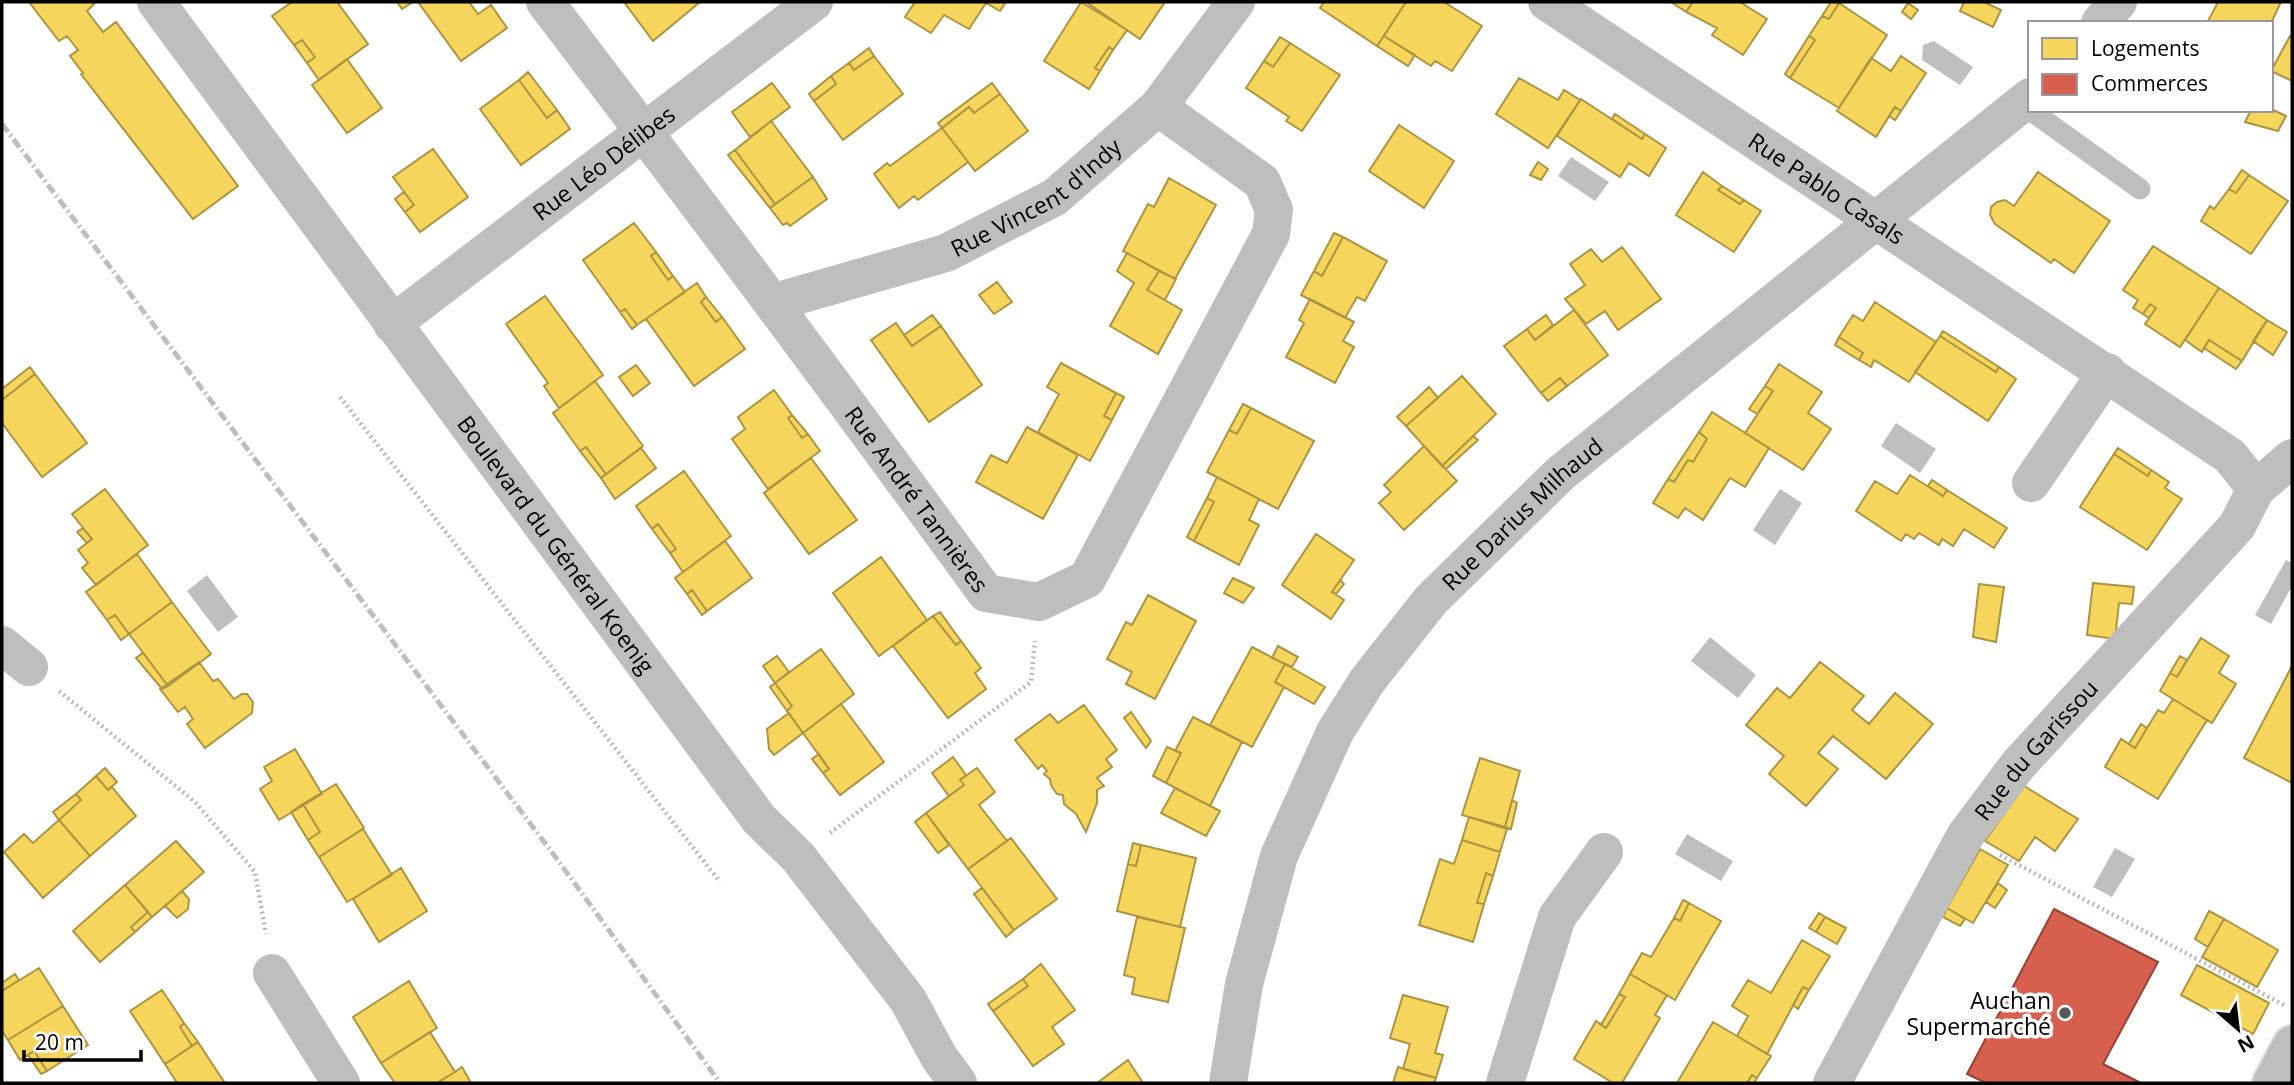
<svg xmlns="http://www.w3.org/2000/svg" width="2294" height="1085" viewBox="0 0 2294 1085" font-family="'Open Sans',sans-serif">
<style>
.water{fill:#bfbfbf}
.homes{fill:#f6d55c;stroke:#ac9540;stroke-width:2}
.shops{fill:#d6604d;stroke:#964336;stroke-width:2}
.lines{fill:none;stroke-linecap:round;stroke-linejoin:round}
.primary-casing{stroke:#dbdbdb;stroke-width:42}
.path{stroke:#b9b9b9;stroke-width:4.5;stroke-dasharray:2 3.5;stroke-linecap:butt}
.lane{stroke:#bebebe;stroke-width:21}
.street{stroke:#bebebe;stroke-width:38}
.primary{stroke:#bebebe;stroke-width:38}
.rail{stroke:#bebebe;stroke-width:5;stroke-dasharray:10 3.5 2 3.5;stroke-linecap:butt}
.poi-dot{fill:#595959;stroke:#fff;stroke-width:2.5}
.labels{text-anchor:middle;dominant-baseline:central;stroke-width:7;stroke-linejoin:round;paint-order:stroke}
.street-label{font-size:23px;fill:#000;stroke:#fff}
.poi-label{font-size:23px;fill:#000;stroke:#fff;text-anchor:end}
</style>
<rect width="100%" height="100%" fill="#fff"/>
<!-- water -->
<path class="water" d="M1934,41l39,26 -13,18 -38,-25 1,-15z
M1571,157l38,25 -14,19 -37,-25z
M1896,423l40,26 -16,24 -39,-27z
M1780,489l22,14 -27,42 -22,-15z
M2286,560l6,3v23l-21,38 -16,-9z
M207,575l31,42 -20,15 -31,-41z
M1710,637l46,38 -18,23 -47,-37z
M1687,834l46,27 -12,20 -46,-27z
M2115,848l20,11 -23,38 -19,-10z"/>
<!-- homes -->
<path class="homes" d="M29,2h67l-9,9 16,21 13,-10 122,164 -45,33 -112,-145 2,-1 -13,-17 8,-6 -11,-14 -8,5z
M292,2h45l31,42 -49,36 -12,-17 8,-6 -13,-17 -8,5 -22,-29z
M397,2h16l-11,7z
M418,2h51l9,12 13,-9 16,23 -46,33z
M624,2h76l-47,39z
M915,2h91l-6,9 -14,-8 -17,26 -25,-14 -13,18 -26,-16z
M1081,2l46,28 -14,20 -4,-3 -14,21 5,3 -11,18 -45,-28z
M1086,2h79l-25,37z
M1324,2h82l-29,44 -57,-38z
M1406,2h38l38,24 -30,45 -17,-10 -4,5 -47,-30z
M1671,2h22l-7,10z
M1693,2h47l27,17 -24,36 -31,-20 5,-7 -31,-16z
M1831,2l8,1 -10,16 -7,-3z
M1964,2h20l17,8 -8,17 -33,-16z
M2218,2h63l-10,21h-64z
M1839,3l48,32 -48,73 -49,-30 25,-38 -6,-4 13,-20 7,3z
M1908,3l10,7 -7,9 -9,-7z
M1384,36l31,19 -7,11 -31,-20z
M1809,36l6,4 -25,38 -5,-4z
M2290,36l2,1v44l-21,-10z
M1280,37l10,6 -17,24 -9,-6z
M302,40l13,17 -8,6 -13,-18z
M1290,43l50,32 -38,56 -16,-10 3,-4 -43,-29 18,-27 9,6z
M1109,47l4,3 -13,21 -5,-3z
M869,48l5,8 -20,14 -5,-7z
M874,56l29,38 -60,46 -29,-39 22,-17 -5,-8 18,-13 5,7z
M1901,56l25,17 -25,38 -6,-4 -19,30 -39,-26 34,-53 20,13z
M347,59l35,49 -35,25 -35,-48z
M528,72l29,38 -10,8 -28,-38z
M831,76l5,8 -22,17 -5,-7z
M1519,78l39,22 6,-10 16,10 -32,48 -52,-34z
M519,80l28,38 10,-8 13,19 -49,36 -41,-56z
M772,83l18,24 -40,30 -18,-25z
M992,83l8,11 -26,19 -5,-6 -27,21 -4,-5z
M1000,94l28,37 -53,40 -33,-43 27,-21 5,6z
M1581,99l61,40 3,-5 21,14 -17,28 -20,-13 -9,14 -63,-41z
M1895,107l6,4 -6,9 -6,-4z
M2271,109l15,7 -8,15 -33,-9 6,-12z
M1615,114l30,20 -3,5 -30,-20z
M771,121l42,56 -38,27 -40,-54z
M1399,125l55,36 -30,47 -55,-37z
M942,128l26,34 -50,38 -4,-4 -15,12 -25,-34 13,-11 3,3z
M433,149l35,48 -48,35 -15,-20 9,-7 -21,-28z
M735,150l40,54 -5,4 -42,-53z
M1538,162l10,7 -7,11 -11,-5z
M2242,170l7,5 -13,18 -7,-4z
M1703,172l19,14 -4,4 22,14 4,-4 17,11 -27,41 -58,-37z
M2038,172l72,49 -36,52 -20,-14 -3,4 -56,-39 -5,-9 1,-8 6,-5 8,-2 9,6z
M2249,175l39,26 -37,53 -50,-33 9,-15 4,3 15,-20 7,4z
M813,177l14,22 -37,27 -3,-3 -4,2 -13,-17z
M1169,178l47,27 -41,74 -52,-28 25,-47 6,3z
M1722,186l22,14 -4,4 -22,-14z
M404,192l10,13 -9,7 -10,-13z
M634,223l22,29 -5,4 17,24 5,-4 12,16 -48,33 -12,-16 -5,3 -37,-52z
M1334,233l9,4 -21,39 -8,-5z
M1343,237l44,24 -22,40 -8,-4 -12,21 -44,-23 13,-24 8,5z
M2153,246l66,42 -39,59 -35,-23 11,-16 -6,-4 -7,10 -10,-6 5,-8 -15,-10z
M1622,247l39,52 -43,31 -13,-19 -19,13 -21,-25 20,-14 -15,-21 21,-15 11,13z
M656,252l17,24 -5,4 -17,-24z
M1127,253l32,18 -12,19 35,20 -24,44 -48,-28 24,-43 -17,-12z
M1159,271l17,8 -11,21 -18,-10z
M997,282l15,20 -18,12 -15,-19z
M697,283l9,14 -5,5 15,20 6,-5 23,32 -51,37 -48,-67z
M2219,288l48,32 -25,41 -33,-21 -7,12 -17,-12z
M545,296l58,79 -44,33 -15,-22 4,-3 -42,-59z
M706,297l16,20 -6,5 -15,-20z
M1310,299l44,23 -11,19 11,6 -19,36 -49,-26 18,-34 -5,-3z
M1875,302l61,40 -27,40 -35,-22 -3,7 -12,-7 4,-7 -24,-16 14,-22 10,6z
M2150,304l6,4 -7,10 -6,-4z
M625,309l12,16 -5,4 -12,-17z
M1574,310l34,45 -41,31 -7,-8 -19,15 -37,-47 23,-17 8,11z
M932,315l9,11 -29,20 -8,-11z
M1546,315l7,10 -18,15 -8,-11z
M2267,320l20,12 -14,23 -20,-14z
M896,323l16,23 29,-20 41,59 -53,37 -58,-82z
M1943,331l56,36 -3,5 -56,-36z
M1940,336l56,36 3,-5 17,12 -28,42 -73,-49z
M1839,337l24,16 -4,7 -24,-15z
M2209,340l33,21 -6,8 -32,-21z
M1061,363l55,30 -12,23 8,4 -22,41 -52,-29 21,-38 -12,-7z
M1779,364l43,28 -14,21 23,16 -28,41 -58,-37 28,-42 -8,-5z
M636,365l14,18 -17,13 -14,-19z
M30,367l5,7 -33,26v-11z
M35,374l52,69 -45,34 -40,-54v-23z
M1462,376l34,38 -54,52 -36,-40z
M1560,378l7,8 -19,15 -7,-8z
M595,381l48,65 -37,28 -20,-27 -6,4 -27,-38z
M1765,386l8,5 -16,23 -8,-5z
M1429,387l9,11 -32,28 -9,-9z
M774,390l18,25 -4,3 14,20 6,-4 12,17 -52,38 -36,-50 13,-10 -7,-12z
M1116,393l8,4 -12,23 -8,-4z
M1243,404l8,4 -14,26 -8,-4z
M1251,408l63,33 -36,68 -71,-37 22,-42 8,4z
M1712,412l57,36 -24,39 -15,-9 -27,42 -18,-12 -7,10 -25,-15 15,-24 6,3 14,-22 5,2 14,-23 -8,-7z
M792,415l16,19 -6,4 -14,-20z
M1027,427l51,28 -35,64 -67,-37 15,-27 16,8z
M1699,432l8,7 -14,23 -5,-2 -14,22 -6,-3z
M1473,436l5,4 -32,29 -4,-3z
M1424,446l33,35 -53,49 -25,-27 12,-11 -7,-7z
M586,447l20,27 -5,4 -21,-27z
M641,448l15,20 -41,31 -14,-21z
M2118,448l33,22 -3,6 -34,-22z
M2114,454l34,22 3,-6 18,12 -4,6 17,11 -35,51 -67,-43z
M811,458l46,62 -48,34 -45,-61z
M684,471l47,65 -48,36 -13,-19 6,-4 -18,-25 -6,5 -16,-23z
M1910,475l33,21 4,-6 60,38 -13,20 -30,-19 -11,17 -11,-7 -3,6 -20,-12 -5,6 -8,-5 -5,7 -45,-30 19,-30 22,13z
M1217,477l42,22 -10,21 10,5 -20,40 -45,-24 20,-39 -7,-4z
M1932,480l15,10 -4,6 -15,-10z
M105,489l43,56 -52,40 -14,-17 6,-5 -10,-13 14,-11 -20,-25z
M1207,498l7,4 -20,39 -7,-4z
M658,524l18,25 -6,4 -18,-24z
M83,528l9,11 -5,4 -10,-11z
M1316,534l38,26 -22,32 12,8 -13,19 -49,-34z
M725,541l27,37 -45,33 -15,-21 -5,4 -12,-16z
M137,554l35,48 -43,32 -14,-19 -8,5 -21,-28z
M881,557l46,63 -48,36 -46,-63z
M1233,578l21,10 -11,15 -19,-10z
M1340,580l4,4 -8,10 -4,-2z
M2093,583l41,4 -2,17 -13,-1 -4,36 -28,-4z
M1979,584l25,3 -8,55 -23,-5z
M692,590l15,21 -5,4 -15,-21z
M1148,595l48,26 -41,78 -29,-15 6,-12 -25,-13 19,-37 6,3z
M172,602l39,52 -43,32 -39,-52z
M940,612l21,29 -5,4 -23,-29z
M115,615l14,19 -8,6 -14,-20z
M933,616l23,29 5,-4 20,27 -6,5 11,16 -38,29 -55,-72z
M2201,638l28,18 -10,17 17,11 -24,39 -52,-32 10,-18 7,4z
M1278,646l20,11 -6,10 -20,-9z
M1252,647l33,17 -10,18 9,5 -32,60 -42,-22z
M821,649l33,45 -51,39 -16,-22 5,-5 -17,-23z
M143,653l25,33 -6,3 -26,-31z
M777,656l12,16 -14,11 -12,-17z
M2180,656l7,4 -10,17 -7,-4z
M199,662l14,19 5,-2 16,20 8,-5h5l6,8 -1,11 -47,35 -18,-24 6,-5 -8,-12 -7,5 -18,-23z
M1820,662l44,34 -12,14 17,14 26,-31 38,31 -47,55 -53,-43 -15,17 20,16 -32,37 -37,-32 15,-18 -38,-31 31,-37 13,10z
M1285,664l40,23 -11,17 -39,-22z
M2292,666v117l-48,-25z
M775,683l17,23 -5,5 -17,-24z
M2173,699l34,21 -49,79 -53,-32 16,-28 14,9 23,-38 6,3z
M841,704l43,58 -44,33 -17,-22 6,-4 -26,-36z
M1084,705l33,45 -11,9 6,8 -15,11 7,8 -7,4v13l-11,29 -10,-18 -12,-10 -1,-9 -6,-1 -6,-9 -1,-6 -6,-5 3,-3 -5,-6 -4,4 -23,-29 35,-26 8,9z
M1131,712l20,29 -5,7 -22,-30z
M789,713l14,20 -29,22 -5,-6 -2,-20z
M1193,717l49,25 -32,64 -44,-23 15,-30 -6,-2z
M2141,724l6,4 -12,20 -6,-4z
M1167,747l14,6 -15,30 -13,-7z
M295,749l27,45 -43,26 -19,-31 12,-8 -8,-14z
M819,754l10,15 -6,4 -11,-14z
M953,757l13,18 -6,5 4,5 -15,11 -17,-23z
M1480,758l40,13 -15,56 -43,-12z
M105,768l12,14 -9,8 -12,-14z
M977,768l18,24 -16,13 28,36 -39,28 -42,-56 38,-28 -4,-5z
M96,776l12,14 4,-3 24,29 -46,40 -31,-36 22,-20 -5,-6z
M336,784l28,44 -45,29 -11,-17 12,-8 -17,-28z
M2024,786l54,33 -23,32 -20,-14 -16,24 -34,-20z
M1175,788l45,23 -14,25 -45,-23z
M76,794l5,6 -22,20 -6,-8z
M1512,800l5,3 -6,26 -6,-2z
M303,804l17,28 -12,8 -17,-28z
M926,813l23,32 -11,8 -23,-31z
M1469,817l38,12 -7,23 -38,-12z
M59,820l31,36 -47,42 -39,-46 20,-18 9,9z
M363,829l29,46 -45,27 -28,-45z
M1011,838l46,61 -43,31 -46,-61z
M1462,840l38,12 -7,24 -7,-3 -9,30 7,1 -11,38 -54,-17 21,-66 14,5z
M176,841l28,31 -52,45 -27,-32z
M1133,843l8,2 -5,21 -8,-2z
M1141,845l55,13 -16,69 -63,-16 11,-47 8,2z
M1980,849l28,16 -35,58 -26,-15z
M401,868l26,43 -48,31 -26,-43z
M1486,873l7,3 -9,28 -7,-1z
M1998,883l9,7 -12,18 -9,-6z
M125,885l23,27 -17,15 4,5 -35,30 -27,-31z
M982,888l32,42 -8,7 -32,-43z
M182,891l7,8 -1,10 -11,9 -12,-12z
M1683,900l6,3 -9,18 -6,-3z
M1689,903l32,18 -46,79 -45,-26 12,-21 9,4 23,-39 6,3z
M1947,908l18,11 -5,7 -17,-9z
M2209,911l15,8 -16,28 -13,-8z
M148,912l4,5 -17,15 -4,-5z
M1819,913l6,4 -9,15 -7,-4z
M1137,917l48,11 -17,74 -36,-8 3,-16 -11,-3z
M1825,917l21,11 -9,16 -21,-12z
M2224,919l54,31 -21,37 -55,-30z
M1802,940l28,16 -21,34 -6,-3 -36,67 -30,-18 11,-20 -16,-10 16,-26 23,13z
M1041,964l34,46 -23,17 12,17 -31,22 -40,-55 35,-25 -5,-7z
M2197,965l72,38 -16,31 -72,-39z
M39,968l24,38 -55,34 -6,-9v-40z
M15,974l4,6 -17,11v-8z
M1630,974l37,21 -12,20 5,3 -38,65h-9l-39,-24 22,-38 10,7 19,-31 -6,-3z
M1023,979l5,7 -35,25 -5,-7z
M409,981l28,47 -56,35 -28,-46z
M1803,987l6,3 -11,19 -5,-4z
M162,990l22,33 -4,4 12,19 -27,18 -35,-53z
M1619,994l6,3 -19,31 -5,-3z
M1403,995l45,12 -13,46 8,2 -7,23 -33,-9 7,-25 -20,-6z
M63,1006l25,39 -41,26 -13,-20 -14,9 -12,-20z
M1713,1022l58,34 -14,22 -5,-3 -5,8h-70z
M184,1023l14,19 -6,4 -12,-19z
M430,1032l25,40 -18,11h-42l-14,-20z
M198,1042l13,20 14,21h-48l-12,-19z
M34,1051l13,20 -6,3 -13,-19z
M1128,1060l15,23h-46z
M462,1067l9,16h-34l18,-11z
M1398,1067l38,11 -2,5h-41z
M1752,1075l5,3 -3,5h-7z"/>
<!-- shops -->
<path class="shops" d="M2054,909l104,53 -55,102 38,19h-155l-19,-9z"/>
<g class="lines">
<!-- primary casing -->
<g class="primary-casing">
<path id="primary" d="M2272,1083l20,-38"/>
</g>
<!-- path -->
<path class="path" d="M340,397l380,485
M59,691l136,111 60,70 11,62
M830,833l201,-151 4,-41
M2000,855l286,151"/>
<!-- lane -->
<path class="lane" d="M2030,110l110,79"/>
<!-- street -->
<g class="street">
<path id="s1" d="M156,2l603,817 39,38 110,143 31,57 19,26"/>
<path id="s2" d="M545,2c149,195 296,392 441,591l53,9 48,-23 184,-345 3,-24 -12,-28 -104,-75"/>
<path id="s3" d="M1547,2l683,454 26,33"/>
<path d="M2100,23l18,-21"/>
<path id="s4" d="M775,302l171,-49 109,-56 103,-90 78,-105"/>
<path id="s5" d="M392,324l422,-322"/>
<path d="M2031,483l76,-111"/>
<path d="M2,645l27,22"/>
<path d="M272,973l69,110"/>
<path id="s6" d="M1228,1083l16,-99 35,-128 56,-124 32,-51 64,-81 130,-127 469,-376"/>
<path d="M1505,1083l52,-166 47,-65"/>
<path id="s7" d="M1832,1083l133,-247 53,-71 219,-239 19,-37 36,-31"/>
</g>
<!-- primary -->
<use href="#primary" class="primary"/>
<!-- rail -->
<path class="rail" d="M2,124l552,731 166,228"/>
</g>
<!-- markers -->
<circle class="poi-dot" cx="2065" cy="1013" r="7"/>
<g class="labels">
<!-- street labels -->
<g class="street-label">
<text stroke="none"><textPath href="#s5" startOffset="266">Rue Léo Délibes</textPath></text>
<text stroke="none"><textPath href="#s3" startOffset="336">Rue Pablo Casals</textPath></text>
<text stroke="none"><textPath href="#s4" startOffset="284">Rue Vincent d'Indy</textPath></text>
<text stroke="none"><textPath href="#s2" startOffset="621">Rue André Tannières</textPath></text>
<text stroke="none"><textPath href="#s6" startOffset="658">Rue Darius Milhaud</textPath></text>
<text stroke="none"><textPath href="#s1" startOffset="674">Boulevard du Général Koenig</textPath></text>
<text stroke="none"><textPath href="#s7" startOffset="392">Rue du Garissou</textPath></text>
</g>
<!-- poi labels -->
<g class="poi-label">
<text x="2051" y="1000">Auchan<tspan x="2051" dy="26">Supermarché</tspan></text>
</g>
</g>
<!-- border -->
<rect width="2294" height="1085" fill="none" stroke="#000000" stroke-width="7"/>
<!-- legend -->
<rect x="2028" y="21" width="245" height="91" fill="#ffffff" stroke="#999999" stroke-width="2"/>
<rect x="2042" y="38" width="35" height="21" fill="#f6d55c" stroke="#999999" stroke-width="2"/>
<text x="2091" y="56" font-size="21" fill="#000000">Logements</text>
<rect x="2042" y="74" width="35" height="21" fill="#d6604d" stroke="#999999" stroke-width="2"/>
<text x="2091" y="91" font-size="21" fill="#000000">Commerces</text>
<!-- north arrow -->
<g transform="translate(2238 1029) rotate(152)" stroke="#ffffff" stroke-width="5" paint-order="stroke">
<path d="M0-5L12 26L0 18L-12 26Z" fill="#000000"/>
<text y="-10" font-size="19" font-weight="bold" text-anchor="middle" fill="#000000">N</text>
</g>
<!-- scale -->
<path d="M24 1050v10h117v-10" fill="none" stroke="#000000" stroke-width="3.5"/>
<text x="35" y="1050" font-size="21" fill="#000000" stroke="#ffffff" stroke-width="5" paint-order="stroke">20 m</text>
</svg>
